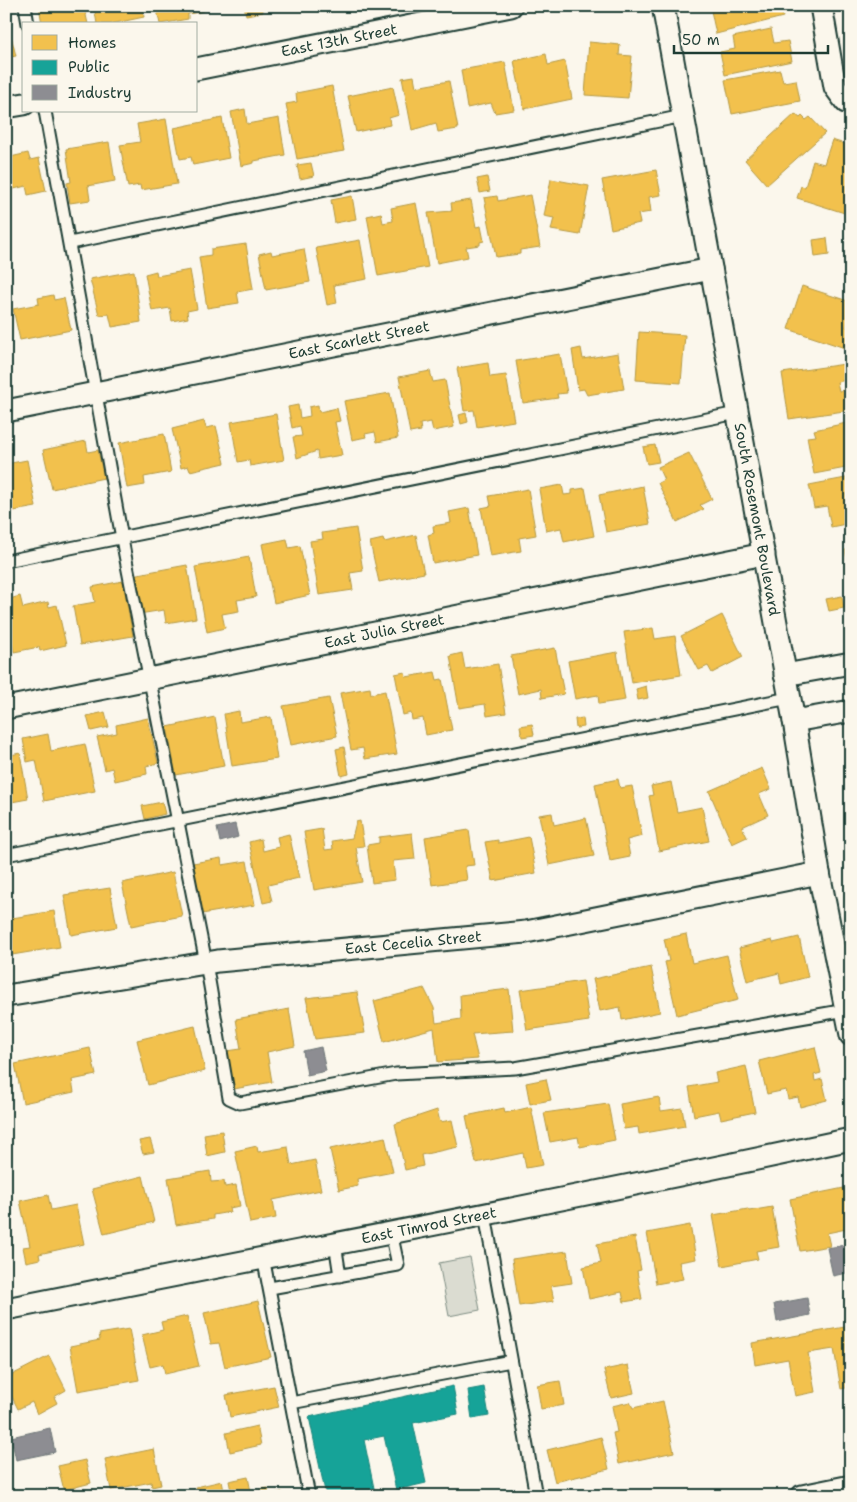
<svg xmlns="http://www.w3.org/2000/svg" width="857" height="1502" viewBox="0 0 857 1502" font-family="'Shantell Sans',sans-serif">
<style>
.green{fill:#dbdcd1;stroke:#7d8c82}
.homes{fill:#f2c14e;stroke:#b39946}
.public{fill:#17a398;stroke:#19847a}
.industry{fill:#8d8d92;stroke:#6c7576}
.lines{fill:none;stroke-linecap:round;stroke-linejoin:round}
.lane-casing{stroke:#1f3d34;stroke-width:15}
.street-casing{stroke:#1f3d34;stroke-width:25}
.lane{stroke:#fbf7ec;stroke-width:11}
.street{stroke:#fbf7ec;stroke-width:21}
.labels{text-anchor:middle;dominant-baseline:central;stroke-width:5;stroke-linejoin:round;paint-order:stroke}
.street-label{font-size:15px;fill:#1f3d34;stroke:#fbf7ec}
</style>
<rect width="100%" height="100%" fill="#fbf7ec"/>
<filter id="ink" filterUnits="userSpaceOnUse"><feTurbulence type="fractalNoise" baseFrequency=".02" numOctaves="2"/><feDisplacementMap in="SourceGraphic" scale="10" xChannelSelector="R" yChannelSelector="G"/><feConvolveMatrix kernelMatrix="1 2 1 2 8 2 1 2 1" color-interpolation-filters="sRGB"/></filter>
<g filter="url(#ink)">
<!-- green -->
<path class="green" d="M470,1257l10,53 -31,6 -10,-53z"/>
<!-- homes -->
<path class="homes" d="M39,6h45l4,18h-46z
M94,6h48l2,11 -33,7h-14z
M156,6h47l1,5 -16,3v5l-28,5z
M244,6h18l1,6 -17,3z
M710,6h70l3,11 -67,17z
M6,16l10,40 -10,2z
M771,29l3,14 14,-2 4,20 -67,14 -5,-23 15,-3 -2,-12z
M589,42l31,3 -1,10 13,1 -4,42 -43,-3z
M546,54l2,11 17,-4 7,38 -48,10 -10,-48z
M505,62l9,48 -19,3 -4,-10 -24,5 -6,-38z
M780,70l3,12 13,-2 4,21 -68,13 -7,-34z
M414,76l2,11 33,-6 9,48 -20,3 -2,-9 -24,7 -10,-52z
M332,86l12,65 -47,8 -11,-55 11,-2 -1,-9z
M393,87l6,28 -10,3 1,7 -34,7 -8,-36z
M245,109l2,15 32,-6 6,37 -31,6v2l-13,3 -10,-54z
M795,114l5,4 2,-2 4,4 4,-3 15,16 -58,52 -22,-25z
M222,118l7,40 -36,7 -2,-8 -11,2 -6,-31z
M166,119l11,65 -36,6 -1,-5 -12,2 -8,-42 20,-3 -3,-18z
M832,140l19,6v49l-2,6 2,1v13l-54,-17 4,-12 4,1 8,-26 11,3z
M109,142l6,39 -27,5 2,14 -20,3 -3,-20 4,-1 -5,-33z
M28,153l2,7 9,-2 7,33 -18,4 -2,-9 -20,5v-33z
M311,163l3,13 -14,3 -3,-14z
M656,170l5,25 -12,2 2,15 -13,2 2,9 -29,6 -9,-49z
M487,177l3,14 -10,2 -3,-14z
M551,179l38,7 -9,49 -29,-5 3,-12 -10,-2z
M530,195l10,52 -20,3v4l-24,3 -12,-59 13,-2 1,5z
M352,196l4,23 -21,4 -4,-23z
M471,200l5,27 5,-1 3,15 -4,1v3l-14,2 2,10 -31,6 -9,-50 24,-2 -1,-8z
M416,203l12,64 -50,9 -11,-60 14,-3 2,10 10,-2 -2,-13z
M827,238l2,17 -14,2 -2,-17z
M360,240l7,39 -33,6 3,18 -10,2 -11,-57z
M246,244l7,45 -16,3 2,11 -32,5 -8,-51 12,-2v-6z
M304,249l6,33 -44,8 -7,-36 12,-3 1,4z
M190,270l7,39 -10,2 1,7 -16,3 -2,-13 -18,3 -7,-37 11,-3 1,5z
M134,271l7,51 -29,5 -3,-13 -10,1 -9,-36z
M802,286l49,16v9l-5,16 5,1v22l-63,-21z
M53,295l1,5 10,-2 7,32 -51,10 -7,-31 26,-5 -1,-6z
M639,332l46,3 -4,48 -45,-3z
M581,348l2,11 35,-6 6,36 -37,6 -3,-6 -6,1 -6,-40z
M560,354l7,39 -10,1 1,4 -35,5 -7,-42z
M488,363l2,14 16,-2 8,46 -37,6 -3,-17 -10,1 -7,-43z
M845,364l2,16 -10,2 2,9 12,-2v21l-62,9 -7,-46z
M430,371l3,11 12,-2 9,47 -21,4 -2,-9 -11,2 1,7 -11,2 -11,-56z
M390,393l8,45 -21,4 -2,-10 -10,2 1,3 -14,3 -8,-39z
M298,405l2,13 10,-2 -1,-9 9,-2 1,7 18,-4 3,13 -5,1 7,33 -24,4 -1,-8 -20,7 -4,-21 9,-1 -2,-10 -8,2 -4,-21z
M466,413l2,9 -7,2 -2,-9z
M276,414l8,46 -34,6 -1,-6 -11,2 -7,-40z
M204,421l2,7 10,-2 9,37 -35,8 -2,-5 -7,2 -9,-39z
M851,422v45l-37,7 -7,-37 9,-1 -2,-6z
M164,434l7,38 -27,5 1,8 -18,3 -8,-45z
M86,441l2,11 10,-2 6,28 -52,11 -9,-39z
M655,445l4,17 -12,2 -4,-17z
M689,453l23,46 -12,6 4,4 -27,13 -19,-39 6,-3 -6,-13z
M27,460l9,47 -28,5 -2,-48z
M851,477v46l-20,4 -4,-21 -13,2 -5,-23z
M562,485l2,10 8,-1v-4l13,-2 9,48 -30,6 -3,-14 -15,3 -7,-42z
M643,486l7,38 -44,8 -7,-37z
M528,489l8,46 -17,3 2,13 -31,5 -9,-48 10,-2 -2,-10z
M469,508l8,47 -44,8 -5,-28 6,-2 -1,-7 18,-3 -2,-11z
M356,528l7,43 -13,2 3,17 -34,5 -9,-54 13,-2 -1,-6z
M416,535l8,38 -45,9 -9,-40 13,-3 1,3z
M287,539l2,9 11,-2 10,49 -36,8 -12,-59z
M851,549v22h-2l-4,-21z
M249,557l7,40 -19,3 2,11 -17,3 3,14 -18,4 -12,-65z
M187,565l9,53 -30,5 -2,-13 -25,4 -7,-39z
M123,581l10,55 -53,9 -7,-39 22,-4 -3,-15z
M20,596l3,12 25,-6 1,5 8,-2 9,40 -26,6 -1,-4 -25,5 -8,-33v-19z
M842,596l2,12 -15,3 -3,-12z
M722,615l21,42 -31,16 -4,-7 -9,4 -18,-34z
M653,628l2,11 20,-3 6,39 -49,8 -8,-51z
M555,648l9,46 -22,4 -1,-9 -23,5 -7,-38z
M617,652l8,48 -26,4 -1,-9 -23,4 -7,-38z
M462,653l3,16 33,-5 8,49 -19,3 -2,-12 -26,4 -9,-52z
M405,672l1,5 29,-5 2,8 5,-1 10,51 -26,5 -3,-17 -11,2 -1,-7 -8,2 -8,-41z
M646,686l2,12 -10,2 -2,-11z
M370,688l1,6 14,-3 12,63 -32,5 -2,-11 -12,2 -11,-57z
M329,698l8,38 -46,9 -8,-39z
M239,711l1,11 31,-5 6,42 -45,7 -8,-52z
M105,712l4,15 -18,4 -4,-15z
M215,717l9,49 -48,9 -9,-48z
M148,718l10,45 -12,3 1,8 -32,7 -3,-13 -7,2 -8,-33 20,-4 -1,-8z
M583,718l1,9 -8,1 -1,-9z
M532,724l2,11 -12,2 -2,-11z
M48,734l3,17 34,-7 10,47 -51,10 -8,-41 -9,2 -4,-23z
M344,747l5,27 -8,2 -5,-27z
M20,753l8,46 -22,4v-47z
M762,768l9,21 -12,5 9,21 -26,12 5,10 -15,7 -23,-53z
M618,779l2,9 12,-2 10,50 -15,4 3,17 -20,4 -15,-77z
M671,782l6,30 25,-5 7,34 -50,10 -10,-55 4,-1 -2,-9z
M162,802l3,12 -20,5 -3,-13z
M552,813l2,12 32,-7 8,38 -45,9 -10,-50z
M360,821l4,25 -8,1 6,35 -48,8 -10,-58 18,-3 3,21 8,-1 -1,-8 20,-3 4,-16z
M469,830l5,35 -9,1 2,14 -35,5 -7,-48z
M412,833l3,26 -22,2 2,19 -23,3 -5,-38 12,-2v-6z
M289,834l10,44 -31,7 4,16 -9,2 -14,-61 12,-3 2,12 16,-4 -2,-10z
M529,837l7,36 -43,8 -8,-39 13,-2v3z
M221,858l1,7 25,-4 8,44 -53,9 -9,-51z
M173,872l9,44 -51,10 -9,-43z
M110,888l7,39 -46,8 -7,-40z
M54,911l6,36 -54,9v-37z
M686,934l6,29 35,-8 11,45 -61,15 -12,-53 4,-1 -5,-22z
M799,937l9,40 -27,7 -2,-11 -32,8 -8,-33 33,-8 1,3z
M651,967l9,45 -38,8 -2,-13 -20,4 -7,-32z
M583,981l6,40 -62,9 -7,-40z
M424,988l10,20 2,15 25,-4 -1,-24 49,-6 4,42 -41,3 6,25 -40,3 -4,-34 -50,14 -10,-41z
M357,992l8,41 -50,6 -9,-41z
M289,1009l6,37 -28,6 5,30 -38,7 -7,-38 14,-2 -5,-30z
M195,1026l10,45 -57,14 -11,-45z
M815,1047l6,26 -7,2 1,6 7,-2 5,21 -27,7 -2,-10 -10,2 -2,-9 -19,4 -8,-33z
M90,1048l6,27 -24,5 2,12 -51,11 -8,-39z
M746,1066l9,46 -34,7 -2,-8 -25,5 -5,-29 28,-5 -2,-9z
M546,1079l5,21 -21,4 -4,-21z
M659,1097l2,14 21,-3 3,18 -46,8 -1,-7 -14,2 -4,-25z
M608,1104l7,36 -35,7 -2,-10 -28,5 -6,-29z
M531,1107l12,58 -17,3 -3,-15 -47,10 -10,-47 38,-8 1,5z
M437,1110l3,12 12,-2 6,27 -37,8 2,11 -18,4 -10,-46z
M222,1131l3,21 -18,4 -3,-22z
M385,1137l8,35 -36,7 1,7 -19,4 -9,-41z
M150,1139l4,13 -11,2 -4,-13z
M257,1146l1,6 30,-5 3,18 24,-5 6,30 -48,10 3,18 -26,5 -15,-72z
M210,1171l1,11 13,-1 1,6 11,-2 4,21 -11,2 1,4 -17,3v4l-37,6 -8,-47z
M143,1176l11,46 -50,12 -12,-45z
M844,1188l7,40 -24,5 3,13 -30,5 -10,-52z
M6,1195h3l-2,67h-1z
M48,1195l3,15 25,-5 8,39 -45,10 1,5 -14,3 -3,-15 7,-1 -10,-45z
M772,1207l7,40 -23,4 2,8 -36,7 -9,-51 35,-6 1,2z
M690,1225l6,34 -17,3 4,17 -27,5 -9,-51z
M635,1237l6,33 -4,1 5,28 -18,3 -2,-10 -33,7 -6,-32 18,-4 -4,-19z
M567,1251l5,32 -21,3 3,15 -35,5 -7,-47z
M258,1301l13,56 -46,10 -6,-24 -8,1 -7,-31z
M187,1316l12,50 -34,8 -2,-10 -13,3 -8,-32 21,-5 -2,-8z
M851,1326v61l-10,2 -7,-40 -26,4 7,39 -20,4 -7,-37 -33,6 -3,-22z
M129,1329l10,51 -61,11 -8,-45 30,-6 -1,-6z
M49,1356l17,34 -12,7 3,6 -20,11 -5,-12 -14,7 -12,-24v-7z
M628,1365l6,28 -23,5 -7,-28z
M560,1381l4,24 -23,4 -4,-24z
M274,1386l5,21 -49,10 -4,-22z
M663,1401l11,51 -55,12 -6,-31 4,-1 -5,-26 18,-4 3,6z
M257,1426l4,19 -31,7 -4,-19z
M601,1437l8,32 -54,13 -8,-32z
M154,1449l7,36 -9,2 -1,-5 -40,8 -6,-31z
M85,1460l6,23 -27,7 -6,-24z
M248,1477l3,15 17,-4 1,7 13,-3 1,4h-51l-3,-15z
M222,1481l3,15h-27l-2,-9z"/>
<!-- public -->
<path class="public" d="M453,1386l5,28 -45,9 13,60 -30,7 -12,-54 -20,4 11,53 -15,3h-34l-17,-79z
M484,1387l5,29 -17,3 -4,-29z"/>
<!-- industry -->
<path class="industry" d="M235,824l3,13 -18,5 -3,-14z
M321,1047l5,24 -19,4 -4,-24z
M851,1244v28l-18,4 -6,-28z
M807,1298l3,17 -33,7 -3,-18z
M50,1428l5,24 -39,8 -5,-23z"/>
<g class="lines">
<!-- lane casing -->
<g class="lane-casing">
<path id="lane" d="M25,6l3,18
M45,111l80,444 81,408 23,135 11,5 156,-29 119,-6 331,-58
M70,243l613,-127
M6,561l731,-148
M6,855l783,-157
M485,1215l51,281
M335,1243l5,33
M263,1257l46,239
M270,1288l128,-23 -7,-33
M291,1403l220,-42"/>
</g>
<!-- street casing -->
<g class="street-casing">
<g id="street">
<path id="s1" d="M663,6l131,715 25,152 32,162"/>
<path d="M821,6l14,81 11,15 5,1"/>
<path id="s2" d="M196,69l315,-63"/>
<path d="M6,107l18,-3"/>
<path id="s3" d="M6,411l705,-142"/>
<path d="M785,675l66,-12"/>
<path id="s4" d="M6,708l758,-154"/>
<path d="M794,721l57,-10"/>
<path id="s5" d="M6,996l212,-35 308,-29 293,-59"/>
<path id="s6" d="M6,1309c282,-57 564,-109 845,-170"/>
<path d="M802,1496l49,-10"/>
</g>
</g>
<!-- lane -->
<use href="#lane" class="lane"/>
<!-- street -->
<use href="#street" class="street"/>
</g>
</g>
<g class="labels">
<!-- street labels -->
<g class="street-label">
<text stroke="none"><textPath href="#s2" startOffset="146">East 13th Street</textPath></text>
<text stroke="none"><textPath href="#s3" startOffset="360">East Scarlett Street</textPath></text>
<text stroke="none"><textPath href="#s1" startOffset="522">South Rosemont Boulevard</textPath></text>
<text stroke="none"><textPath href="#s4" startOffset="386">East Julia Street</textPath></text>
<text stroke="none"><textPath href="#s5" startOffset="411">East Cecelia Street</textPath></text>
<text stroke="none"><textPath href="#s6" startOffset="431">East Timrod Street</textPath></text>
</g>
</g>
<!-- margin -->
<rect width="857" height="1502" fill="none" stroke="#fbf7ec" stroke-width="25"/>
<rect x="12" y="12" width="832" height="1477" fill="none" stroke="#1f3d34" stroke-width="2" filter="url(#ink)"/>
<!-- legend -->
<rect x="22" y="22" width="175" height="90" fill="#fbf7ec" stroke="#a3ada2"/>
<rect x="32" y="35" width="25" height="15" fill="#f2c14e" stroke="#a3ada2"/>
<text x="68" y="48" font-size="15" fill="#1f3d34">Homes</text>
<rect x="32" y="60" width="25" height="15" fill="#17a398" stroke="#a3ada2"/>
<text x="68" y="72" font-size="15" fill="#1f3d34">Public</text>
<rect x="32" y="85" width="25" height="15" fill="#8d8d92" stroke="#a3ada2"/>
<text x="68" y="98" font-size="15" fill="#1f3d34">Industry</text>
<!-- scale -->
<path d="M674 45v8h154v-8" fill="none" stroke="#1f3d34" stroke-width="2.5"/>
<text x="682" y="45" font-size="15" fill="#1f3d34" stroke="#fbf7ec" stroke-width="4" paint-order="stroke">50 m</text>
</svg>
